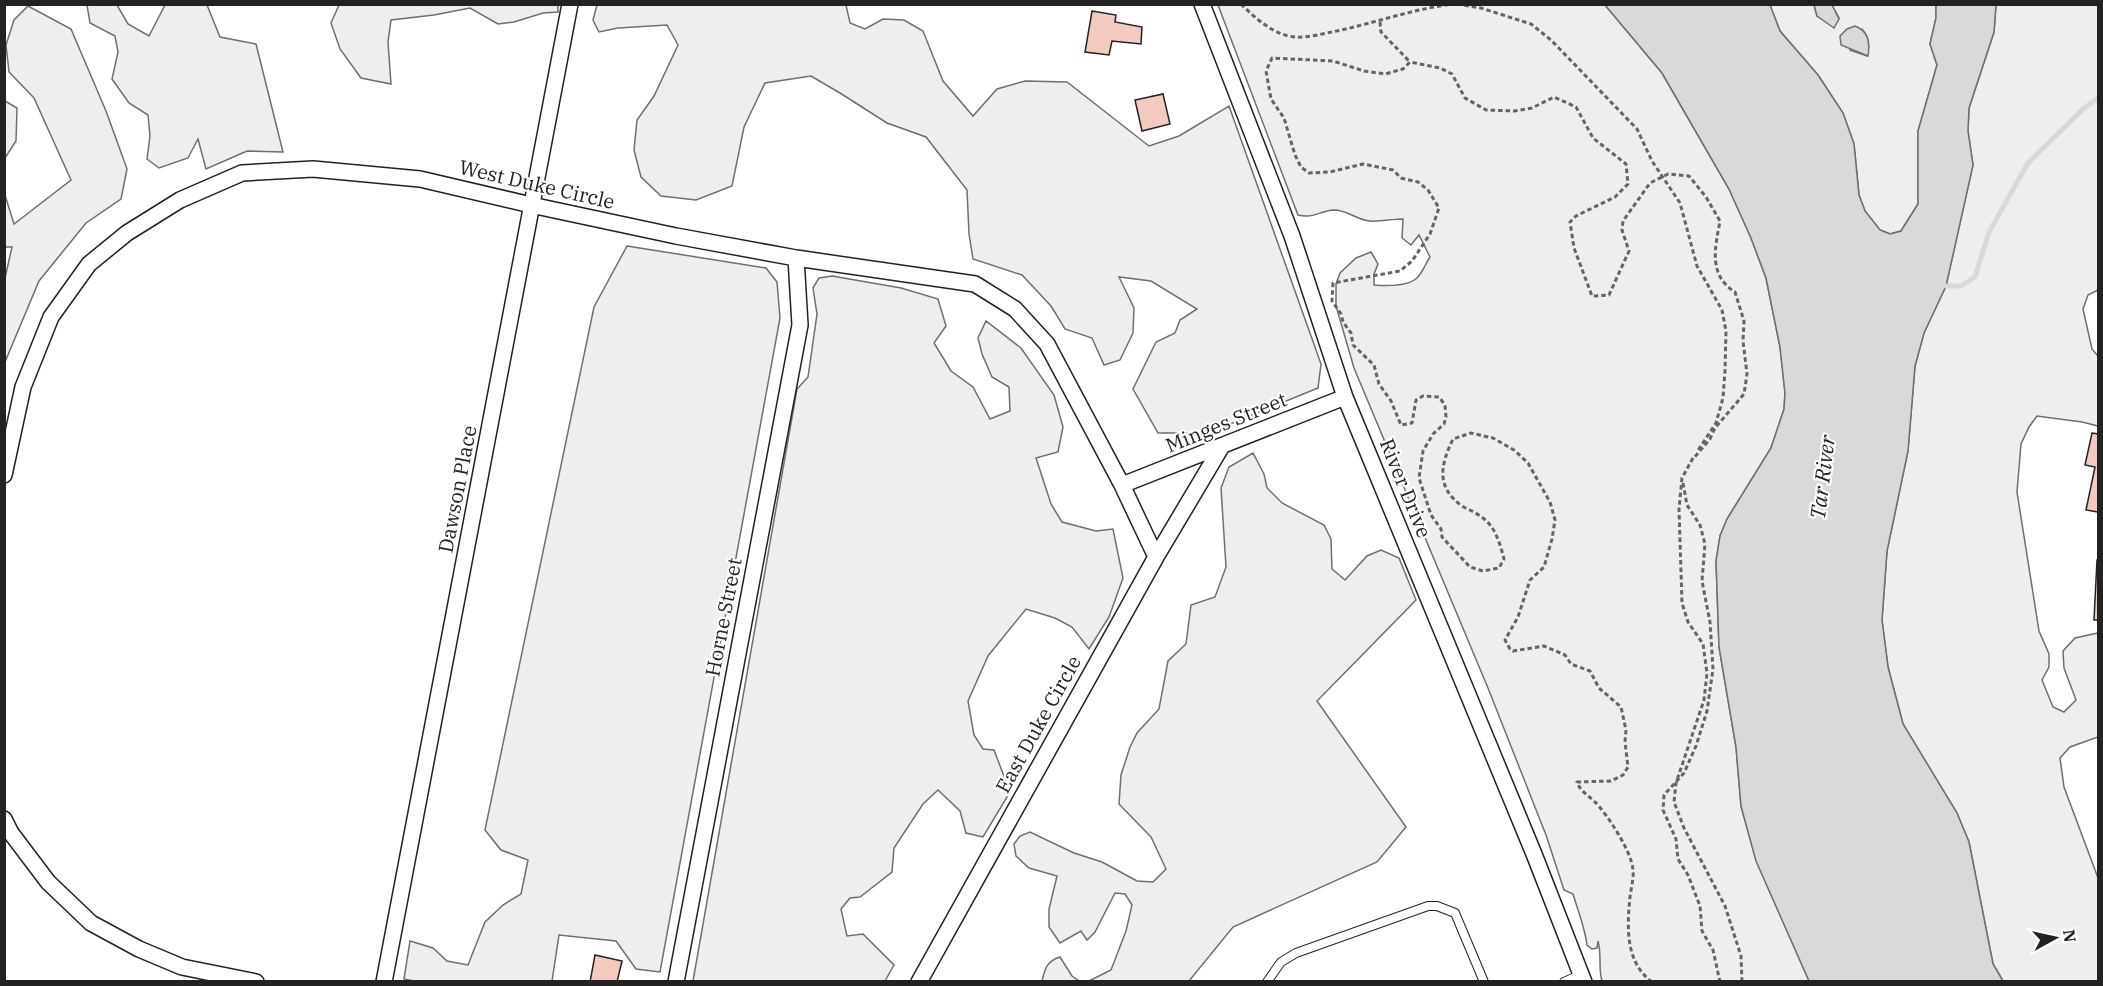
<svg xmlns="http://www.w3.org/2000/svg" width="2103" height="986" viewBox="0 0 2103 986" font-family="'IBM Plex Serif',serif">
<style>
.green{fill:#eee;stroke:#6f6f6f;stroke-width:1.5;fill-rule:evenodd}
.water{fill:#d9d9d9;stroke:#6f6f6f;stroke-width:1.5}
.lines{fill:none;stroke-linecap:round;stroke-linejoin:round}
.stream{stroke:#d9d9d9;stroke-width:5}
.building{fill:#f3c9c0;stroke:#222;stroke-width:1.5}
.service-casing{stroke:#222;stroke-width:10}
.minor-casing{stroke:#222;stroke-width:18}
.path{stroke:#646464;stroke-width:3;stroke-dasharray:4.5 3;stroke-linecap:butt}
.service{stroke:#fff;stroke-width:8}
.minor{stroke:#fff;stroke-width:15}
.labels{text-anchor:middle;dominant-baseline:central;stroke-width:4.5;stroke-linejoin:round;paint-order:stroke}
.street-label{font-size:20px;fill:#222;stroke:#fff}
.water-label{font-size:21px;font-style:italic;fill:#222;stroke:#fff}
</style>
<rect width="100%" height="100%" fill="#fff"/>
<!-- green -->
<path class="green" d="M87,5h30l11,19 21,12 16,-31h42l13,32 36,7 27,108 -36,-1 -41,18 -8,-30 -10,19 -29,10 -12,-9 3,-23 -2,-21 -19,-12 -17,-24 6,-27 -3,-16 -25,-13z
M339,5l219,-1v8l-15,1 -29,9 -16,2 -28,-16 -36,7 -43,5 -3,22 3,42 -30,-6 -21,-29 -9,-26z
M597,5h249l4,18 15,6 18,-10 21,1 19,11 20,50 30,35 24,-27 28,-8 42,1 82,64 30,-10 50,-30 92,258 -3,24 -110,45h-50l-25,-44 23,-47 19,-9 5,-13 17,-11 -46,-28 -32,-4 15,31 -1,25 -13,27 -16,5 -12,-27 -27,-9 -14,-23 -29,-31 -49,-16 -4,-25 -2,-44 -41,-53 -39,-14 -47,-30 -29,-17 -46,7 -21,44 -12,59 -36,14 -35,-4 -20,-19 -7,-27 3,-30 17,-24 24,-51 -11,-20 -49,3 -19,4 -6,-12z
M1218,5h387l57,68 67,116 22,49 15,40 14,69 5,46 -1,16 -13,39 -44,71 -7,17 -4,25 3,86 17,100 5,59 15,54 53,121h-207c-4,-13 0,-26 -4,-40l-1,7 -5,1 -5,-4c-2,-17 -9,-34 -14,-51l-9,-4 -18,-55 -58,-147 -134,-320 -18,-62v-22l4,-11 16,-15 15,-6 7,12 -4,10v11c13,1 33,2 43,-7 5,-5 9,-15 13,-21l-11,-22 -8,10 -9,-7 1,-19c-10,0 -25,3 -33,2 -13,-1 -23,-11 -36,-11 -15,1 -21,9 -36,5z
M1770,5h44l3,11 22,2 -7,-13h104v13l-6,26 7,21 -19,66v73l-17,27 -11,3 -10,-4 -15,-19 -6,-16 -5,-51 -11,-31 -25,-38 -38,-44zM1862,29c7,8 8,17 5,27l-17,-6z
M1996,5h102v285l-10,5 -5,14 9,40 6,7v70l-16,-4 -45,-6 -8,11 -8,17 -4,48 22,139 10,23v13l-7,13 11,27 11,5 12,-12 -12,-32 -1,-17 12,-13 23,-5v104l-28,10 -10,11 4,29 34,91v103h-95l-10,-17 -24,-122 -12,-29 -54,-89 -15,-57 -6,-47 5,-69 21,-100 7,-85 9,-33 22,-47 27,-121 -5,-34 1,-23 25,-76z
M28,6l43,23 35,82 21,58 -6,30 -35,24 -47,58 -34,81v-84l7,-31h-7v-52l9,29 57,-44 -37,-82 -25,-26 -3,-27 8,-25z
M5,101l12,7 -1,33 -11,17z
M627,246l139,22 11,14 3,36 -120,654 -24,-3 -20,-28 -57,-6 -7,46 -133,1 -15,-3 6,-38 23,7 14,13 21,4 17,-43 18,-17 18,-11 7,-34 -27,-10 -16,-20 109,-523z
M832,276l69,12 37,11 8,27 -12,17 17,28 22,16 17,32 20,-8 -1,-24 -17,-10 -10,-23 -4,-16 8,-17 35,27 33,47 9,32 -5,25 -22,6 15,46 11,18 34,9 17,-2 10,49 -14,39 -20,32 -17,-22 -17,-9 -29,-9 -38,47 -20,45 6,34 9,14 11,1 16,42 -27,45 -17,-4 -6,-22 -22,-21 -15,14 -29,44 -2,24 -32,25 -10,1 -9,11 6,27 16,-2 31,31 -9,16h-192l104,-592 11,-12 9,-63 -4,-26 6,-10z
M1253,453l11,21 3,14 15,15 42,22 7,14 1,30 13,11 22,-24 14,-6 18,8 17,42 -99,101 89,126 -29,35 -144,65 -44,54h-100l22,-11 15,-39 6,-26 -7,-11 -10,-1 -20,39 -8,8 -6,-9 -21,12 -11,-16v-18l8,-33 -28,-8 -13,-12 -2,-12 6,-8 10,-4 44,21 28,9 35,19 16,1 13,-13 -15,-32 -32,-33 2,-29 9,-28 7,-14 22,-24 9,-48 18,-17 5,-39 24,-8 11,-30 -5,-79 8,-21z
M1060,957l12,19 7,5h-37c3,-13 5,-20 18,-24z"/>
<!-- water -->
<path class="water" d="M1605,5h165l10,26 38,44 25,38 11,31 5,51 6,16 15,19 10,4 11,-3 17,-27v-73l19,-66 -7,-21 6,-26v-13h60l-2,27 -25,76 -1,23 5,34 -27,121 -22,47 -9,33 -7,85 -21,100 -5,69 6,47 15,57 54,89 12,29 24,122 10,17h-194l-53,-120 -15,-55 -5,-59 -17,-100 -3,-86 4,-25 7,-17 44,-71 13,-39 1,-16 -5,-46 -14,-69 -15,-40 -22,-49 -67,-116z
M1814,5h18l7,14 -5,9 -17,-12z
M1855,26c14,5 15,17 13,30l-27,-11 -1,-9 7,-7z"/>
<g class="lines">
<!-- stream -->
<path class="stream" d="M1941,284l5,2h15l14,-9 14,-45 39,-69 55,-54 15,-11"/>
</g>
<!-- building -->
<path class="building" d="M1092,11l24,4 -1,7 27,5 -1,17 -29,-3 -3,14 -24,-3z
M1163,94l7,30 -28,7 -7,-31z
M2092,433l6,1v78l-12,-2 9,-43 -10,-2z
M2097,560h1v60h-4z
M595,955l27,6 -5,21h-27z"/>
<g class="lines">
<!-- service casing -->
<g class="service-casing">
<path id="service" d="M1267,982l14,-20 15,-9 132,-47h9l18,7 29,69
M1564,982l18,-8"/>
</g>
<!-- minor casing -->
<g class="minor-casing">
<path id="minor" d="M1202,4l90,232 53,161 189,457 50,128
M4,475l19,-88 28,-70 38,-53 38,-31 53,-33 62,-27 71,-4 107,10 111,26 145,31 120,22 179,26 40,25 32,35 75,141 34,72 -237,425
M1122,485l223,-88
M1156,557l66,-111
M4,819l7,14 37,49 43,41 48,26 43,18 74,15
M384,982l186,-978
M676,982l124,-657 -4,-67"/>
</g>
<!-- path -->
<path class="path" d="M1241,4c15,15 33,31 54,33 12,1 26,-3 37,-5 40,-8 80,-23 121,-28
M1457,4l24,4 50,16 20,16 86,89 15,32 28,42 17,63 25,44 4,21 -1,40 -2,27 -7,25 -19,29
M1380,22l1,10 29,30
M1693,458l-11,20 -3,31 3,94 6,19 15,22 4,29 -3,27 -28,83 -2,19 10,26 41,78 16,50 1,26
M1683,483l4,22 13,20 5,19 -3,37 8,41 3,47 -6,42 -11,35 -12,27 -20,22 -1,15 13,29 2,20 10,16 12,31 2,25 11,19 7,32
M1652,982c-27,-20 -25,-55 -22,-85 1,-9 4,-19 3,-27 -1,-18 -26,-56 -38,-68 -7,-7 -15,-11 -18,-20l34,-1 12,-6 5,-8 -3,-25 1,-12 -5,-23 -22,-19 -9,-17 -19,-7 -6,-9 -21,-9 -31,5 -3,-2 -5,-9 13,-23 12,-37 14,-13 8,-28 3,-19 -5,-18 -22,-39 -14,-13 -21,-12 -22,-5 -18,6c-13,27 -17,48 9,67 7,4 15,7 21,12 13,10 17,26 21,41l-5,9 -16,3 -13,-4 -28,-30 -1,-8 -10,-14 -12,-37 4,-27 10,-17 11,-10 2,-7 -1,-12 -6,-8 -16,-1 -7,4 -4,23 -11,2 -10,-24 -12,-17 -5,-19 -21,-20 -2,-12 -8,-11 -2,-8 -9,-13 1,-18 67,-12 12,-10 18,-27 9,-26 -11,-18 -10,-8 -17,-4 -8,-8 -30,-6 -33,8 -21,1 -8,-6 -6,-12 -11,-37 -13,-19 -5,-28 6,-13 61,3 31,10 21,3 18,-5 7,-7 30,6 12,6 13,24 21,12 28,1 18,-3 22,-11 22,10 17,31 33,26 2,20 -13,13 -39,19 -6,6 4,26 18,48 17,-1 20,-44 -7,-21 1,-9 27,-38 18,-9 21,2 17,21 14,24c-5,27 -12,54 15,71l9,29 -1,20 4,33 -3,20 -29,34 -5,11 -17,20"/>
<!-- service -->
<use href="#service" class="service"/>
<!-- minor -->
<use href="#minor" class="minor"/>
</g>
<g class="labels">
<!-- street labels -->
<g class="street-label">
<text transform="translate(537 184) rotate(13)">West Duke Circle</text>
<text transform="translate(1226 422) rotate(-22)">Minges Street</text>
<text transform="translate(1406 488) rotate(68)">River Drive</text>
<text transform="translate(457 489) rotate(-79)">Dawson Place</text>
<text transform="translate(723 617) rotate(-79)">Horne Street</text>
<text transform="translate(1038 724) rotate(-61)">East Duke Circle</text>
</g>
<!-- water labels -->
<g class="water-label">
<text transform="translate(1822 477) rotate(-83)">Tar River</text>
</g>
</g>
<!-- border -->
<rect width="2103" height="986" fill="none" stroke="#222222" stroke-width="12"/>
<!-- north arrow -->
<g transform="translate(2055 938) rotate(82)" stroke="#ffffff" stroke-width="4.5" paint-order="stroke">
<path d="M0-4.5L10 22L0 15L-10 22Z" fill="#222222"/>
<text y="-9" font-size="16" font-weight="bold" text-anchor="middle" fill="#222222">N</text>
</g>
</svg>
